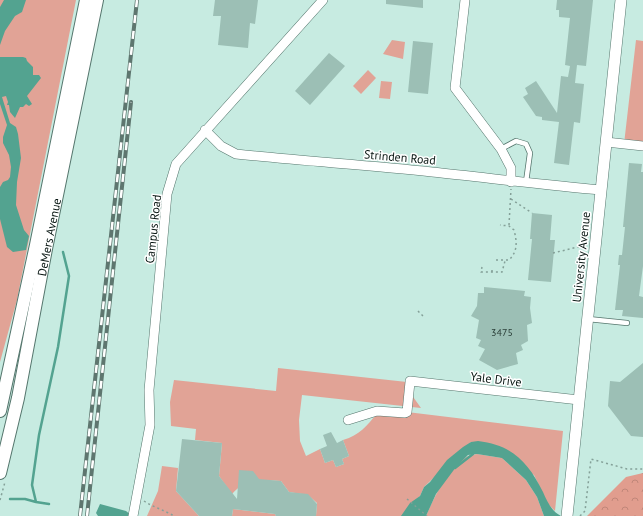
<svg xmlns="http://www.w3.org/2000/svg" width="643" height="516" viewBox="0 0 643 516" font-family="'PT Sans',sans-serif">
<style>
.green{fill:#e1a396}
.forest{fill:url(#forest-crowns)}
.water{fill:#53a390}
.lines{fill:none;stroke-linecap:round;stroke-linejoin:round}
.stream{stroke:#53a390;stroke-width:2.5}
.building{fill:#9cbfb5}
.service-casing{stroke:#55766d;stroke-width:6}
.minor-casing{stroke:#55766d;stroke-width:10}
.tertiary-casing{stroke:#55766d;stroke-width:12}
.secondary-casing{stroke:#55766d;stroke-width:14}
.path{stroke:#84a098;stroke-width:1.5;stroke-dasharray:2 3;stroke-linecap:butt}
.service{stroke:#fff;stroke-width:4.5}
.minor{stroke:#fff;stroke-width:9}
.tertiary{stroke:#fff;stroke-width:11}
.secondary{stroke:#fff;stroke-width:12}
.rail-casing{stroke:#5e766f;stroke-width:4}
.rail{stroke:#fff;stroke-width:2.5;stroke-dasharray:8;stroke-linecap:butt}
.labels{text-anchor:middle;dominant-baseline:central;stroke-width:3;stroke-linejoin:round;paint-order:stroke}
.number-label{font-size:10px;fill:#2c403a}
.street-label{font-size:12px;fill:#071511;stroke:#fff}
</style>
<defs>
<pattern id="forest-crowns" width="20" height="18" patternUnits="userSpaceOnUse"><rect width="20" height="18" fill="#e19d8e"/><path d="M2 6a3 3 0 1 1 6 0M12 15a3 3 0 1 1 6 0" fill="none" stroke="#c08679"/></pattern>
</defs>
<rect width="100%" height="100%" fill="#c7ebe1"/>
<!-- green -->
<path class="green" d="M0,0h76l-59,300 -17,62z
M392,40l13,2 -2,17 -20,-5z
M636,40l7,1v105l-19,-2z
M368,70l8,8 -15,16 -8,-8z
M381,81l11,1 -2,17 -11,-1z
M278,368l129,14 4,12 10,14 -119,-13 -3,25 1,21 6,15 14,-7 5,14 8,-3 3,7 8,-3 -2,-5 7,-3 -6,-16c17,-5 23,-14 34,-26l30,-2 156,19 -8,80 -7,-7 -14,-29 -63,-33 -47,45 -4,9 -18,20h-86l1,-13 -9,-8 -19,-3 -8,-11c-18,-1 -36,-3 -49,13l-13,-18 3,-33 -27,-3 1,-11 -25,-3 -1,-24 4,-22 102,11z
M477,454l25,4 24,22 11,17 7,19h-118c8,-19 23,-49 42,-60 2,-1 6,-1 9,-2z
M162,466l16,2 -2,23 23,25h-52l11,-25z
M233,509l42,5 1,2h-44z"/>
<!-- forest -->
<path class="forest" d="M643,473v43h-56l39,-39z"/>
<!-- water -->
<path class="water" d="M4,0h22l-4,12 -7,4 -10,15 -5,14v-38z
M0,57h23l3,1 1,3 6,6v8h6l2,3 -14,18 5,8 -3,2 -3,-2 -3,3h-3l-5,11 -5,-6 -1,-7h-2l1,-3 -2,-6 -4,1 8,26 6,4 2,7 3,24 -4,24 -1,23 8,25 5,6 -3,14 -13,2 -6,-5 -7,-28v-32l3,-5 5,-2 2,-3 1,-10 -2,-12 -6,-12v-6l4,-12 -7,-21z
M478,441c34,4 50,21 65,51 4,9 8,19 18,24h-17l-7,-19 -11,-17 -24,-22 -25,-4 -9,1 -12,12 -20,27 -10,22h-25l9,-13 10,-7 4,-9 6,-5 17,-22 16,-13 8,-5z
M100,504l26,7 6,5h-34l-2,-3z"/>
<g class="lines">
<!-- stream -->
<path class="stream" d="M455,468l18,-14
M10,499h15l11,3 13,2
M36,502l-4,-17 7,-50 19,-88 11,-71 -6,-24"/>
</g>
<!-- building -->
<path class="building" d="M215,0h43l-3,24 -5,-1 -2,25 -30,-3 3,-29h-8z
M386,0h37v8l-37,-4z
M557,0h36l-7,66 -9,-1 -2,18 9,1 -4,39 -6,-1 -5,43 -15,-2 5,-41 -17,-2v-3l-6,-1 -13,-19 5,-3 -3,-6 11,-7 21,32 4,-37 7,1 2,-11 -5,-1 5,-47 -11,-1v-7h-3z
M413,41l20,2 -5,51 -20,-2z
M329,53l16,13 -35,39 -15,-14z
M629,163l13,1 -1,8h2v94l-4,30 4,1v21l-21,-2 1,-6h-8l5,-45h-2l1,-10h3l3,-28h-2z
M532,213l20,2 -2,25h5l-4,42 -23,-2 4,-41h-2z
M484,287l41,4 -1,5 7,1 -1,11 2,15 -5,2 1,16 -7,4 2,5 -7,3 2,11 -21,6 -18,-10 6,-11 -7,-3 3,-6 -5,-2 3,-18 -8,-4 6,-10 1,-13h6z
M643,363v74l-12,-1 -23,-30 2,-25 10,1z
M331,432l6,11 6,-3 6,16 -7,3 2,5 -8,3 -3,-7 -8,3 -5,-14 7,-3 -4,-11z
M182,439l40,4 -3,33 18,23 2,-29 14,1 6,8 22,2 8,11 19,2 9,10 -1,12h-40l-1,-2 -42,-5 -1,7h-33l-23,-25z"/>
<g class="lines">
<!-- service casing -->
<g class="service-casing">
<path id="service" d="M501,149l15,-8 10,3 4,9 -4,29
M588,319l39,4"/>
</g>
<!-- minor casing -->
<g class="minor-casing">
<path id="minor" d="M465,0l-10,88 46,61 10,19v14
M205,130l16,16 15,8c65,7 131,11 196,18 57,6 113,13 169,18
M606,142l37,4
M410,381l169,19
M348,420l29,-9 28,2 2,-1 3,-30
M133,516l17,-91 -1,-35 18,-196 9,-30 147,-164"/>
</g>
<!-- tertiary casing -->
<g class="tertiary-casing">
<path id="tertiary" d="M567,516l54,-516"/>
</g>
<!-- secondary casing -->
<g class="secondary-casing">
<g id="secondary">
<path d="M0,411l36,-166 50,-245"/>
<path id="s1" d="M0,473l18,-75 28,-149 51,-249"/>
</g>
</g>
<!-- path -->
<path class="path" d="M511,199l21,14
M509,225l2,-36
M553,253l29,-7 -5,47
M496,260h13c9,-9 8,-18 5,-30l-5,-4 -9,-1
M482,267l-1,5h21l3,-11
M492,272v-4
M418,311l5,5
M407,499l20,17
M0,500l5,-18
M144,501c9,6 20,9 30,15
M580,516l5,-5 6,-52 36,10h16"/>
<!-- service -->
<use href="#service" class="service"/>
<!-- minor -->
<use href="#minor" class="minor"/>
<!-- tertiary -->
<use href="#tertiary" class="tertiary"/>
<!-- secondary -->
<use href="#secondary" class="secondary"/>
<!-- rail casing -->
<g class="rail-casing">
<path id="rail" d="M80,516l57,-516
M87,516l44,-414"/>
</g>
<!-- rail -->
<use href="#rail" class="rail"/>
</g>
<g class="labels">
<!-- number labels -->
<g class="number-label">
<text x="502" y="332">3475</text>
</g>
<!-- street labels -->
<g class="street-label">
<text transform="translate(400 157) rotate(5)">Strinden Road</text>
<text transform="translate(153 229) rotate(-84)">Campus Road</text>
<text stroke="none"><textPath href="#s1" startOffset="241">DeMers Avenue</textPath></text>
<text transform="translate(581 257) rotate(-84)">University Avenue</text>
<text transform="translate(496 379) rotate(7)">Yale Drive</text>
</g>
</g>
</svg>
